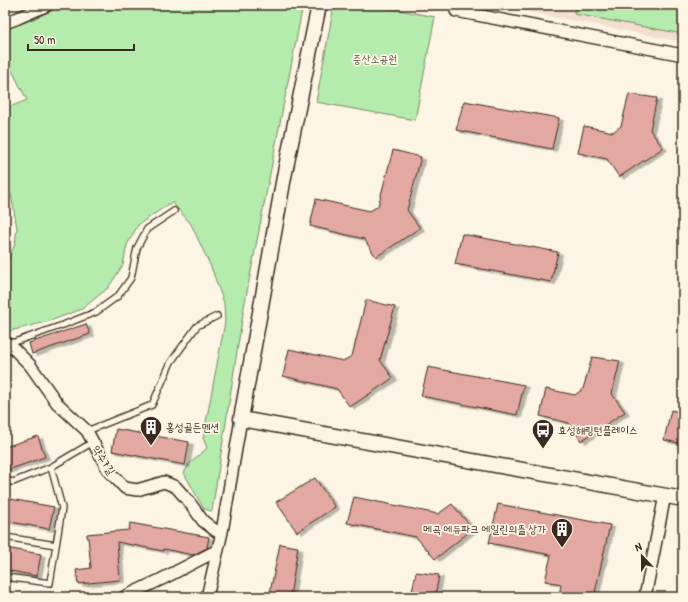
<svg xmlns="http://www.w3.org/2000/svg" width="688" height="602" viewBox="0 0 688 602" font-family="'Patrick Hand','Poor Story',sans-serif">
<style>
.built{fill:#f4ded1}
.green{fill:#b5ebad;stroke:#788a66}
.building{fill:#e3a8a2;stroke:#3b2a1e;filter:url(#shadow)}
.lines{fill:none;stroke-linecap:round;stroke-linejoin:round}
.service-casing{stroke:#3b2a1e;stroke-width:8}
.minor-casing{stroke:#3b2a1e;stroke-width:14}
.tertiary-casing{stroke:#3b2a1e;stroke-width:17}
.service{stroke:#fcf5e5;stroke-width:5.5}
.minor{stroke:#fcf5e5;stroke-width:11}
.tertiary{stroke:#fcf5e5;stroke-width:14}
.labels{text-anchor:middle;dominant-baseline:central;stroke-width:3.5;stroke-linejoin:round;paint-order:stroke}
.park-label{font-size:11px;fill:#53513b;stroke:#fcf5e5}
.poi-label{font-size:11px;fill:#3b2a1e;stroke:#fcf5e5;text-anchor:start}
.street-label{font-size:11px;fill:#3b2a1e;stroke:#fcf5e5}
</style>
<defs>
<filter id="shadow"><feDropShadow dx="4.5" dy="2.5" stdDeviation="0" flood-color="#0004"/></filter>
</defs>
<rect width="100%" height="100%" fill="#fcf5e5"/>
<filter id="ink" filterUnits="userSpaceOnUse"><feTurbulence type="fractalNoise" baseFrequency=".025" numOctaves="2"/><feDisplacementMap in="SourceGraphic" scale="8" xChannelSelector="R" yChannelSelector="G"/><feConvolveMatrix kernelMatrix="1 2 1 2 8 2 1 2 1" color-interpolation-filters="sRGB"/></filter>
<g filter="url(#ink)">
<!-- built -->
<path class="built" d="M493,5h190v37z"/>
<!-- green -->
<path class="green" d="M63,5h240l-59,302 -32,204 -8,-2 -20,-36 5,-9 18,-16 -4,-10 22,-116 -1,-19 -13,-36 -20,-43 -19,-22 -34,23 -11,20 -4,20 -15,23 -26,21 -32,12 -40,10 -5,-2v-63l10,-22 2,-16 -6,-34 -6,-4v-81l22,-9 -22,-43v-29z
M334,5h39l62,12 -20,103 -99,-18z
M575,5h108v29l-109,-20z"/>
<!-- building -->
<path class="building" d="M629,94l28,4 -7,32 13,18 -44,29 -12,-18 -29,-6 6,-27 29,6 8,-6z
M464,101l95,17 -7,31 -96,-19z
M393,150l28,7 -14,53 13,18 -44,29 -12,-18 -54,-13 6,-27 54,12 8,-5z
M462,234l96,18 -7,30 -96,-18z
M366,300l29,7 -15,53 13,18 -43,29 -13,-18 -54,-13 6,-27 54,12 9,-5z
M86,324l4,10 -58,20 -3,-11z
M592,357l28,4 -8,33 13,18 -44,29 -12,-18 -29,-7 6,-27 29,6 8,-6z
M428,367l96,18 -7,30 -96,-19z
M671,410l12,3v31l-19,-4z
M116,429l73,13 -4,23 -73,-14z
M38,436l7,21 -40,14v-24z
M315,478l20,29 -38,25 -21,-30z
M354,497l84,17 14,-10 21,25 -38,30 -19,-22 -69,-14z
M5,498l49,9 -5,22 -44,-8z
M498,504l112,21 -16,72h-35l2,-13 -16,-3 6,-26 -62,-12z
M130,523l79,14 -2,11 -14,7 -29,-6 -1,2 -46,-9 3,38 -42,4 -2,-14 15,-2 -3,-31h-1v-3l42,-4z
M280,544l18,3 -8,50h-21z
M5,548l36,6 -4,22 -32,-6z
M416,572l23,3 -4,22h-24z"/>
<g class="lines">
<!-- service casing -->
<g class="service-casing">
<path id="service" d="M9,344l54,-19 33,-13 22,-16 13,-18 6,-30 10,-19 27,-18
M87,431l65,-26 19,-43 26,-36 20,-10
M5,480l8,2 38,-15 42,-25
M5,537l51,8
M5,577l45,6 12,-75 -11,-41"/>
</g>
<!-- minor casing -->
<g class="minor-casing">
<path id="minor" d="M456,11l227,44
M5,23l13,-5 30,-13
M5,344h4l21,21 27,38 30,28 21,39 17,18 12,2 27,-8 12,5 14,16 13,18 13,10 6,1
M124,597l38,-18 56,-29
M207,597l15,-65 19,-113
M645,597l20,-102"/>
</g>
<!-- tertiary casing -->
<g class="tertiary-casing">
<path id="tertiary" d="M319,5l-35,172 -43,242 442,80"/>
</g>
<!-- service -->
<use href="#service" class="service"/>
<!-- minor -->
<use href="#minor" class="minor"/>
<!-- tertiary -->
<use href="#tertiary" class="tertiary"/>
</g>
</g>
<!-- icons -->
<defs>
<g id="building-pin" transform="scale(1.15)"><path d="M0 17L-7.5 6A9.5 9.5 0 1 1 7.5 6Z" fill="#3b2a1e" stroke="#fcf5e5"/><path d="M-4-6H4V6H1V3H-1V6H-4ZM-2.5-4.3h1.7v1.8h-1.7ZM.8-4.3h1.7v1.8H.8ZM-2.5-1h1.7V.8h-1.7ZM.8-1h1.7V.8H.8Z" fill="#fff"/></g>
<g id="bus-pin" transform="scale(1.15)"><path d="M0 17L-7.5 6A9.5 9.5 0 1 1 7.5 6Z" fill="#3b2a1e" stroke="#fcf5e5"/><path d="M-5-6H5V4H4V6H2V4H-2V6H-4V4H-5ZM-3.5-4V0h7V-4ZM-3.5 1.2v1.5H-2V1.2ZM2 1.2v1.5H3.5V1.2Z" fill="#fff"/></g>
</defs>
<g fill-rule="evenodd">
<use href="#building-pin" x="151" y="427"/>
<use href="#bus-pin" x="543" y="430"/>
<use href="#building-pin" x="562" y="529"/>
</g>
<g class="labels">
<!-- park labels -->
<g class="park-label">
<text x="375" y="59">중산소공원</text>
</g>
<!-- poi labels -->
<g class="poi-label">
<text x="166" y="427">홍성골든멘션</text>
<text x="558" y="430">효성해링턴플레이스</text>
<text x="546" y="529" text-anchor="end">메곡 에듀파크 에일린의뜰 상가</text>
</g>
<!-- street labels -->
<g class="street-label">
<text transform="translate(104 460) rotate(58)">약수7길</text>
</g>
</g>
<!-- margin -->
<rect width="688" height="602" fill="none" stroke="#fcf5e5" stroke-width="20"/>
<rect x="10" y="10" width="668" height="582" fill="none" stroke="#3b2a1e" stroke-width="1.5" filter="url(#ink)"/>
<!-- north arrow -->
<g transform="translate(642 556) rotate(338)" stroke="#fcf5e5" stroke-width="3" paint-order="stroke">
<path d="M0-3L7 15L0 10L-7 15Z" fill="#3b2a1e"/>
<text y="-6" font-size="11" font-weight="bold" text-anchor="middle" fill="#3b2a1e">N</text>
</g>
<!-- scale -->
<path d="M28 44v6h106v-6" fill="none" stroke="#3b2a1e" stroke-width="2"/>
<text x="34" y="44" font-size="12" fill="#3b2a1e" stroke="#fcf5e5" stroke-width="3" paint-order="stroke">50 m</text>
</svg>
